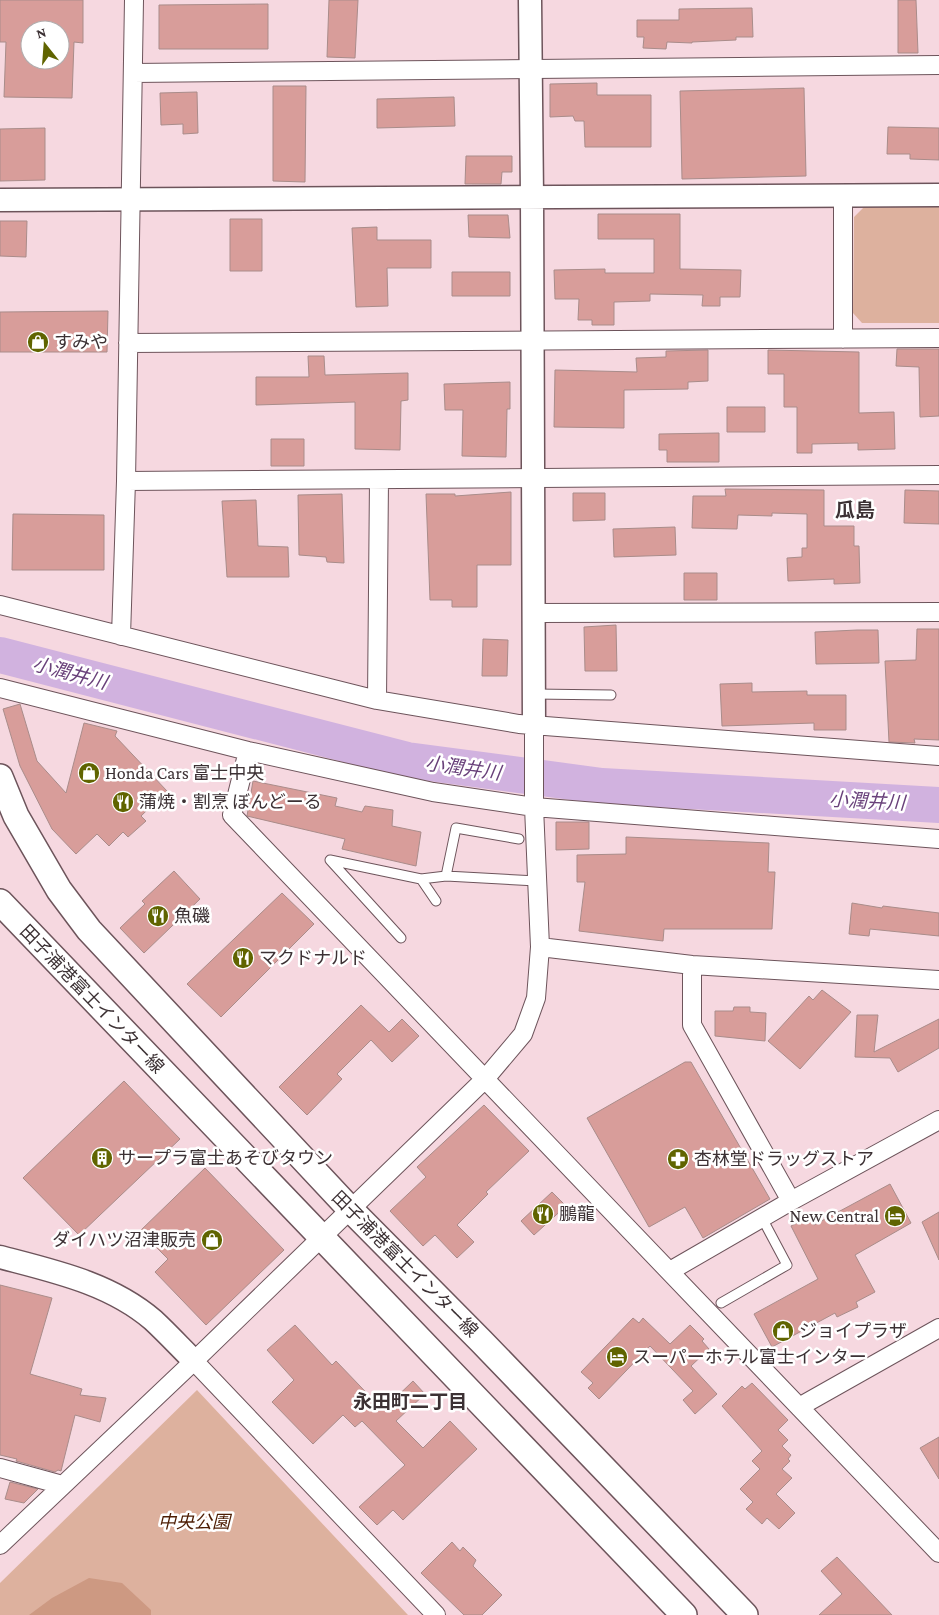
<svg xmlns="http://www.w3.org/2000/svg" width="939" height="1615" viewBox="0 0 939 1615" font-family="'Crimson Pro','Noto Sans JP',serif">
<style>
.green{fill:#ddb19e}
.forest{fill:#cd9982}
.lines{fill:none;stroke-linecap:round;stroke-linejoin:round}
.river{stroke:#d1b2df;stroke-width:36}
.building{fill:#d89d9a;stroke:#a98c8a;fill-rule:evenodd}
.service-casing{stroke:#6d545b;stroke-width:11}
.minor-casing{stroke:#6d545b;stroke-width:20}
.tertiary-casing{stroke:#6d545b;stroke-width:25}
.secondary-casing{stroke:#6d545b;stroke-width:28}
.service{stroke:#fff;stroke-width:9}
.minor{stroke:#fff;stroke-width:18}
.tertiary{stroke:#fff;stroke-width:22}
.secondary{stroke:#fff;stroke-width:25}
.labels{text-anchor:middle;dominant-baseline:central;stroke-width:5;stroke-linejoin:round;paint-order:stroke}
.poi-label{font-size:18px;fill:#3c3134;stroke:#fff;text-anchor:start}
.street-label{font-size:18px;fill:#3c3134;stroke:#fff}
.park-label{font-size:18px;font-style:italic;fill:#4d1d03;stroke:#fff}
.water-label{font-size:19px;font-style:italic;fill:#69417a;stroke:#fff}
.neighbourhood-label{font-size:19px;font-weight:bold;fill:#3c3134;stroke:#fff}
.quarter-label{font-size:20px;font-weight:bold;fill:#3c3134;stroke:#fff}
</style>
<rect width="100%" height="100%" fill="#f6d8e0"/>
<!-- green -->
<path class="green" d="M864,207h75v116h-77l-9,-10 1,-96z
M197,1390l211,225h-408v-32z"/>
<!-- forest -->
<path class="forest" d="M89,1578l33,5 29,27v5h-122l23,-17z"/>
<g class="lines">
<!-- river -->
<path class="river" d="M0,655l407,105 195,26 337,19"/>
</g>
<!-- building -->
<path class="building" d="M0,0h83v43l-9,-1 -2,56 -68,-1 2,-55h-6zM30,30h30v30h-30z
M329,0h29l-3,58 -28,-1z
M898,0h18l2,53h-20z
M268,4v45h-109v-44z
M752,8l1,29h-17v3l-44,2v1l-25,-1 -1,7 -23,-1 1,-11h-7v-17h42v-11z
M597,83v12h54v52h-66l-1,-26h-9l-2,-5 -23,1v-33z
M273,86h33l-1,96 -32,-1z
M804,88l2,88 -124,3 -2,-88z
M197,92l1,41 -15,1v-10l-22,1 -1,-32z
M454,97l1,29 -78,2v-29z
M888,127l51,1v32l-29,-1v-5h-23z
M45,128v52l-45,1v-52z
M466,156h46v16h-10l-1,12h-36z
M598,214h82v55l61,1 -1,27h-20v9h-18l1,-11 -53,-1v7l-36,1v23h-22v-5h-14l1,-21h-24l-1,-29 51,-1v4h49v-34h-56z
M468,215h40l2,23 -41,-1z
M230,219h32v52h-32z
M0,221h27l-1,36 -26,-1z
M377,227v13h54v28h-44l1,38 -32,1 -4,-79z
M452,272h58v24h-58z
M108,311l-1,41h-107v-40z
M897,349h42v67l-19,1 -1,-50 -23,-1z
M708,350v31l-20,1v7l-64,1v38l-70,-1 1,-57 82,2 -1,-14 30,-1v-6z
M768,350l91,2v61l35,-1 1,37 -37,1v-7l-46,1v9h-15v-46h-13v-33h-16z
M308,356h16l1,19 83,-2v27l-7,1 -1,49 -45,-1v-47l-99,3v-28h53z
M510,382v27h-3l-1,48 -44,-1 1,-46h-18l-1,-26z
M727,407h38v25h-38z
M719,433v29h-52v-12h-8v-16z
M271,439h33v27h-33z
M725,489l99,1v36h30v20h5l1,37 -26,1v-5l-46,2 -1,-23 15,-1v-9h5v-34l-35,-1v3l-34,-1 -1,14 -45,-1 1,-32h33z
M905,490l34,1v33l-35,-1z
M511,492v73h-34v42h-25v-7h-22l-4,-106h29v2z
M573,493h32v27l-32,1z
M342,494l2,69 -17,-1 -1,-5 -27,-2 -1,-60z
M256,500l2,46 30,1 1,30h-62l-5,-76z
M13,514l91,1v55h-92z
M675,527l1,28 -62,2 -1,-28z
M684,573h33v27h-33z
M616,625l1,46h-32l-1,-44z
M917,629h22v111l-25,-1 1,4 -26,-1 -4,-81 31,-1z
M857,630h21l1,33 -63,1 -1,-32z
M483,639l25,1 -1,36h-25z
M752,683v9l55,-1v4h39v35h-32v-7l-92,3 -2,-42z
M20,704l17,57 29,32 18,-70 33,8 -2,5 52,55 -26,25 5,5 -18,16 -5,-5 -14,14 -12,-12 -21,20 -24,-25 -32,-63 -17,-57z
M253,781l84,17 -2,8 27,6 3,-6 28,4 -1,16 29,6 -5,34 -74,-17 3,-10 -98,-23z
M556,822h33v27l-33,1z
M626,837l143,6 -1,29h7l-3,57h-108l-1,12 -84,-10 6,-49h-8v-27l49,-1z
M174,871l26,28 -56,54 -24,-25 25,-24 -3,-3z
M282,893l32,31 -93,93 -34,-33z
M852,903l30,5 1,-2 56,7v23l-69,-7 -1,7 -20,-2z
M822,990l29,22 -51,57 -32,-28 41,-45 4,4z
M361,1005l28,27 13,-13 17,17 -27,26 -21,-22 -34,34 5,5 -35,36 -28,-28z
M734,1007h16v5l16,1 -1,28 -50,-5v-25h18z
M857,1015h21l-4,37 65,-33v29l-41,24 -8,-14 -35,-1z
M685,1062h6l79,137 -67,39 -18,-31 -36,20 -62,-109z
M124,1081l56,58 -101,96 -56,-57z
M484,1105l45,46 -43,41 2,2 -31,31 17,17 -17,16 -22,-23 -12,11 -33,-35 36,-34 -9,-10z
M205,1168l79,82 -78,75 -51,-53 13,-13 -28,-28z
M890,1184l21,39 -56,32 20,37 -19,10 2,5 -21,10 -2,-4 -63,34 -18,-33 64,-35 -27,-53 19,-10 4,9z
M552,1192l14,14 -32,29 -13,-14z
M939,1212v48l-17,-38z
M0,1285l52,13 -22,76 52,15 -2,6 26,3 -6,24 -25,-7 -14,56 -3,-1 -3,2 -39,-11 1,-2 -17,-4z
M633,1318l6,5 4,-5 27,26 20,-19 14,14 -2,2 7,8 -18,17 26,28 -22,20 -12,-14 10,-9 -43,-45 -51,53 -11,-11 5,-5 -12,-11z
M295,1325l37,40 4,-4 47,49 30,-29 12,13 -29,27 27,27 27,-27 27,28 -74,71 -10,-10 -16,15 -18,-18 46,-42 -43,-44 -7,6 -12,-12 -30,29 -41,-42 22,-22 -27,-30z
M752,1383l36,37 -10,10 10,10 -6,6 9,9 -3,4 2,2 -8,8 10,9 -16,16 19,19 -16,16 -12,-11 -5,6 -16,-15 7,-7 -13,-13 20,-20 -8,-8 10,-10 -40,-45 20,-20 3,3z
M939,1437v42l-19,-31z
M10,1482l28,7 -14,14 -19,-4z
M452,1542l8,9 3,-4 13,13 -3,6 29,29 -20,20h-18l-43,-42z
M837,1557l55,58h-73l23,-21 -21,-23z"/>
<g class="lines">
<!-- service casing -->
<g class="service-casing">
<path id="service" d="M534,694l77,1
M446,876l10,-48 63,11
M421,879l15,22
M401,938l-71,-78 91,19 25,-3 91,5
M721,1303l66,-38 -25,-47"/>
</g>
<!-- minor casing -->
<g class="minor-casing">
<path id="minor" d="M133,73l806,-8
M843,196v143
M128,343l811,-5
M126,481l813,-6
M0,605l377,95 142,24 420,32
M533,613l406,-1
M121,636l5,-155 8,-481
M0,688l248,63 185,41 101,15 405,32
M377,700l2,-220
M248,751l-16,64 707,738
M540,947l152,18 247,15
M692,965v60l99,176
M670,1271l121,-70 148,-81
M194,1361l242,254
M799,1407l140,-79
M0,1468l62,17
M0,1545l194,-184 291,-282 38,-45 13,-36 4,-51 -6,-140v-81"/>
</g>
<!-- tertiary casing -->
<g class="tertiary-casing">
<path id="tertiary" d="M530,0l2,197 2,529
M0,200l939,-5
M0,1257c53,14 110,26 153,63 14,13 27,27 41,41"/>
</g>
<!-- secondary casing -->
<g class="secondary-casing">
<path id="secondary" d="M0,777l16,39 43,74 30,40 261,279 131,132 264,274
M0,902l684,713"/>
</g>
<!-- service -->
<use href="#service" class="service"/>
<!-- minor -->
<use href="#minor" class="minor"/>
<!-- tertiary -->
<use href="#tertiary" class="tertiary"/>
<!-- secondary -->
<use href="#secondary" class="secondary"/>
</g>
<!-- icons -->
<defs>
<g id="shop-disc" transform="scale(1.125)"><circle r="9.5" fill="#606400" stroke="#fff"/><path d="M-5-2.5h2.3a2.7 3.5 0 0 1 5.4 0H5L5.5 6h-11ZM-1.5-2.5h3a1.5 2.3 0 0 0-3 0Z" fill="#fff"/></g>
<g id="restaurant-disc" transform="scale(1.125)"><circle r="9.5" fill="#606400" stroke="#fff"/><path d="M-5-6h1v4h1v-4h1v4h1v-4h1v5L-1.5 .5V6h-2V.5L-5-1ZM5-6V6H3V1.5H1.5Q1.5-4 5-6Z" fill="#fff"/></g>
<g id="building-disc" transform="scale(1.125)"><circle r="9.5" fill="#606400" stroke="#fff"/><path d="M-4-6H4V6H1V3H-1V6H-4ZM-2.5-4.3h1.7v1.8h-1.7ZM.8-4.3h1.7v1.8H.8ZM-2.5-1h1.7V.8h-1.7ZM.8-1h1.7V.8H.8Z" fill="#fff"/></g>
<g id="pharmacy-disc" transform="scale(1.125)"><circle r="9.5" fill="#606400" stroke="#fff"/><path d="M-2-6h4v4h4v4h-4v4h-4v-4h-4v-4h4Z" fill="#fff"/></g>
<g id="hotel-disc" transform="scale(1.125)"><circle r="9.5" fill="#606400" stroke="#fff"/><path d="M-6-4.5h1.5V1H6V5H4.5V3h-9V5H-6ZM-4 0a1.8 1.8 0 1 1 3.6 0ZM.5 0V-2.5h3Q6-2.5 6 0Z" fill="#fff"/></g>
</defs>
<g fill-rule="evenodd">
<use href="#shop-disc" x="38" y="342"/>
<use href="#shop-disc" x="89" y="773"/>
<use href="#restaurant-disc" x="123" y="802"/>
<use href="#restaurant-disc" x="158" y="916"/>
<use href="#restaurant-disc" x="243" y="958"/>
<use href="#building-disc" x="102" y="1158"/>
<use href="#pharmacy-disc" x="678" y="1159"/>
<use href="#restaurant-disc" x="543" y="1214"/>
<use href="#hotel-disc" x="895" y="1216"/>
<use href="#shop-disc" x="212" y="1240"/>
<use href="#shop-disc" x="783" y="1331"/>
<use href="#hotel-disc" x="617" y="1357"/>
</g>
<g class="labels">
<!-- poi labels -->
<g class="poi-label">
<text x="54" y="342">すみや</text>
<text x="105" y="773">Honda Cars 富士中央</text>
<text x="139" y="802">蒲焼・割烹 ぼんどーる</text>
<text x="174" y="916">魚磯</text>
<text x="259" y="958">マクドナルド</text>
<text x="118" y="1158">サープラ富士あそびタウン</text>
<text x="694" y="1159">杏林堂ドラッグストア</text>
<text x="559" y="1214">鵬龍</text>
<text x="879" y="1216" text-anchor="end">New Central</text>
<text x="196" y="1240" text-anchor="end">ダイハツ沼津販売</text>
<text x="799" y="1331">ジョイプラザ</text>
<text x="633" y="1357">スーパーホテル富士インター</text>
</g>
<!-- street labels -->
<g class="street-label">
<text transform="translate(92 999) rotate(46)">田子浦港富士インター線</text>
<text transform="translate(405 1264) rotate(45)">田子浦港富士インター線</text>
</g>
<!-- park labels -->
<g class="park-label">
<text x="194" y="1522">中央公園</text>
</g>
<!-- water labels -->
<g class="water-label">
<text transform="translate(70 673) rotate(15)">小潤井川</text>
<text transform="translate(463 768) rotate(8)">小潤井川</text>
<text transform="translate(867 801) rotate(3)">小潤井川</text>
</g>
<!-- neighbourhood labels -->
<g class="neighbourhood-label">
<text x="410" y="1401">永田町二丁目</text>
</g>
<!-- quarter labels -->
<g class="quarter-label">
<text x="855" y="510">瓜島</text>
</g>
</g>
<!-- north arrow -->
<g transform="translate(45 45) rotate(343)"><circle r="24" fill="#ffffff" stroke="#b1adae"/>
<path d="M0-4L9 19L0 12L-9 19Z" fill="#606400"/>
<text y="-8" font-size="14" font-weight="bold" text-anchor="middle" fill="#3c3134">N</text>
</g>
</svg>
